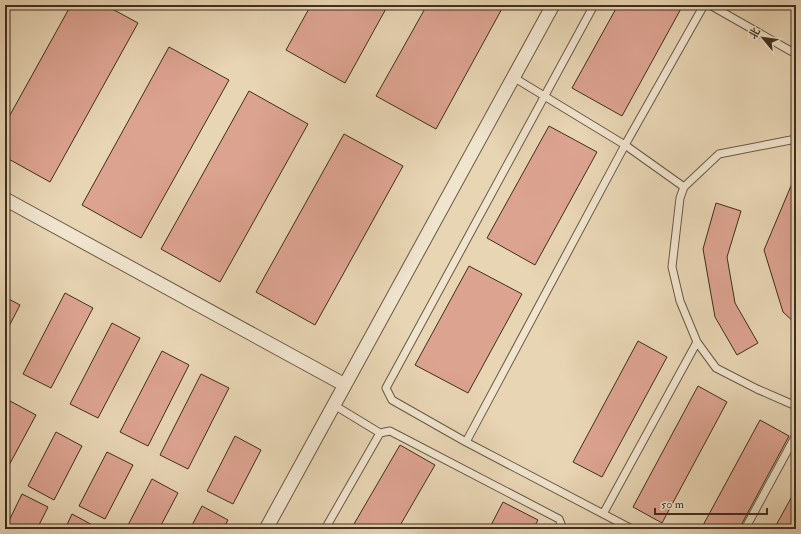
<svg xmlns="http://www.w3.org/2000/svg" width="801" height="534" viewBox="0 0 801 534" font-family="'IM FELL Double Pica','Noto Serif SC',serif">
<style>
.building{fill:#dda391;stroke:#3f2e1e}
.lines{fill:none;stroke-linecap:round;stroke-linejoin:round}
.lane-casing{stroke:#695844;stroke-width:9}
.street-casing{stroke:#695844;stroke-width:15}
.lane{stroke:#f0e4ce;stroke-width:7}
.street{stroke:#f0e4ce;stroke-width:13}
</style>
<rect width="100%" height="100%" fill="#e8d5b4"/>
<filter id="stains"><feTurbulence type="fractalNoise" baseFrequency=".005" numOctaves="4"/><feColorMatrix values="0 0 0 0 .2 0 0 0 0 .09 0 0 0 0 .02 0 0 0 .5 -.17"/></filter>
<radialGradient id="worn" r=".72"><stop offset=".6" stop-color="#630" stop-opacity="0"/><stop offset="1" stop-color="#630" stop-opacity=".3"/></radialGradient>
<!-- building -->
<path class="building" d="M71,5h34l33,18 -88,159 -45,-25v-33z
M311,5h77l-43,78 -59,-33z
M427,5h77l-68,124 -60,-33z
M618,5h65l-61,111 -50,-28z
M169,47l60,33 -88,158 -59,-33z
M249,91l59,33 -88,158 -59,-33z
M549,126l48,26 -62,113 -48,-27z
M344,134l59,32 -88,159 -59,-33z
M796,174v150l-13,-12 -19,-62z
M716,203l25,8 -14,46 8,46 23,40 -21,12 -22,-38 -12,-68z
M469,266l53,28 -54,99 -53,-28z
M65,293l28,15 -42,80 -28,-14z
M5,297l15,8 -15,29z
M112,323l28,15 -42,80 -28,-14z
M638,341l29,16 -65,120 -29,-15z
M162,351l27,14 -41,81 -28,-14z
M201,374l28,14 -41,81 -28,-14z
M698,386l29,16 -65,121 -29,-16z
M10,401l26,14 -29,54 -2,-1v-58z
M760,420l29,16 -50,93h-38z
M56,432l26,14 -28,54 -26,-14z
M235,436l26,14 -28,54 -26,-13z
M400,445l35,20 -37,64h-36l-8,-5z
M107,452l26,13 -28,54 -26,-13z
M152,479l26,14 -19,36h-33z
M796,489v40h-22z
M22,494l26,13 -11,22h-32z
M503,502l35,18 -5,9h-44z
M202,506l26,14 -5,9h-33z
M72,514l26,14v1h-33z"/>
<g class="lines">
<!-- lane casing -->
<g class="lane-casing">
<path id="lane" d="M594,5l-208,383 6,12 74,42 166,87
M710,5l86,49
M513,77l112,68 59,42
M796,139l-77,15 -35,33 -4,11 -8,69 8,34 17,41 19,26 41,21 39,17
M334,405l46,28 10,-2 169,88 2,5 -3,5
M466,442l159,-297 79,-140
M603,514l94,-172
M325,529l55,-96
M745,529l51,-94"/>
</g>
<!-- street casing -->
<g class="street-casing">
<path id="street" d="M5,199l340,186
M266,529l287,-524"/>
</g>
<!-- lane -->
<use href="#lane" class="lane"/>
<!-- street -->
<use href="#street" class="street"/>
</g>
<!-- margin -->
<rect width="801" height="534" fill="none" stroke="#e8d5b4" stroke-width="20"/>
<rect x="6" y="6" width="789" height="522" fill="none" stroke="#3f2e1e" stroke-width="2"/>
<rect x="10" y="10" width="781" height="514" fill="none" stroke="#3f2e1e"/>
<!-- north arrow -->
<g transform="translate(763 38) rotate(299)" stroke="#f0e4ce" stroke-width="3" paint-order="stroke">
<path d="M0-3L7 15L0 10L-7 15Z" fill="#3f2e1e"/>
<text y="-6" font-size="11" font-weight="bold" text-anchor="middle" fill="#3f2e1e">北</text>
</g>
<!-- scale -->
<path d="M655 508v6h112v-6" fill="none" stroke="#3f2e1e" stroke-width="2"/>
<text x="661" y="508" font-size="12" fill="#3f2e1e" stroke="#f0e4ce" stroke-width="3" paint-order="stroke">50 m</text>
<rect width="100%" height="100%" filter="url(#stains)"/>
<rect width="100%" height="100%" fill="url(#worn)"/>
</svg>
